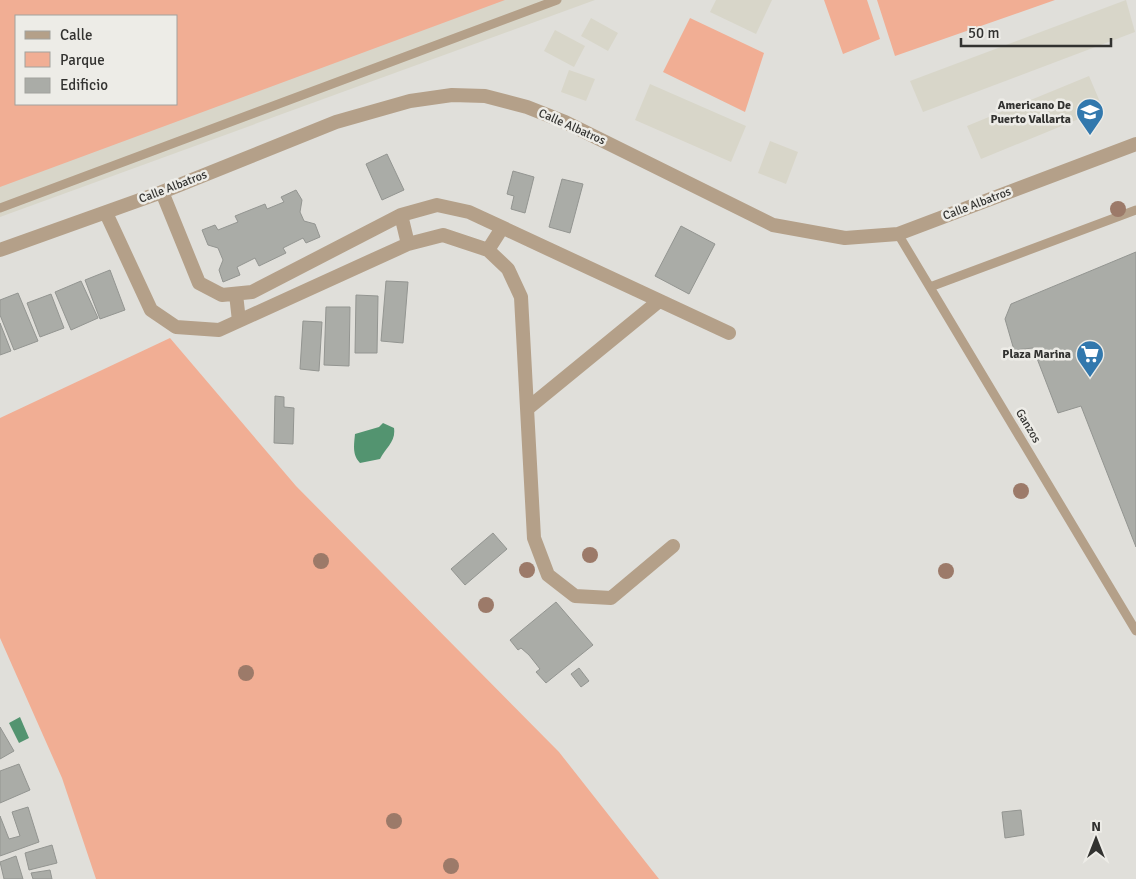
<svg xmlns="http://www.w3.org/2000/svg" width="1136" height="879" viewBox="0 0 1136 879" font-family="Signika,sans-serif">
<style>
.built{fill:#d8d6c9;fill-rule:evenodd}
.green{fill:#f1ae94;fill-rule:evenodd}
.water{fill:#539470}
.building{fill:#aaaca7;stroke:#939591}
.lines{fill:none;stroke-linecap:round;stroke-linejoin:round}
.service{stroke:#b4a089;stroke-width:9}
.minor{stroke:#b4a089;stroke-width:14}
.tree{fill:#9c7a69}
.labels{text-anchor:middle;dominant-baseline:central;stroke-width:5;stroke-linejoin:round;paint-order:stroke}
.poi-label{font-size:12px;font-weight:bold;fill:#323230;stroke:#edece7;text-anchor:end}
.street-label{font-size:12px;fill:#323230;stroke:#edece7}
</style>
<rect width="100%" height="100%" fill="#e0dfda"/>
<!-- built -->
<path class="built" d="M0,0h595l-595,217zM16,16h160v88h-160z
M716,0h56l-16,34 -46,-22z
M1126,0l9,32 -212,80 -13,-31z
M591,18l27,15 -10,18 -27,-15z
M555,30l30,16 -11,21 -30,-16z
M569,70l26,9 -9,22 -25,-9z
M1089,76l14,33 -122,50 -14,-33z
M650,84l96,42 -15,36 -96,-42z
M770,141l28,11 -12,32 -28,-11z"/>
<!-- green -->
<path class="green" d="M0,0h505l-505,187zM16,16h160v88h-160z
M824,0h43l13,39 -37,15z
M877,0h178l-160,56z
M690,18l74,35 -19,59 -82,-40z
M170,338l126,148 263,266 100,127h-563l-34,-101 -62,-140v-220z"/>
<!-- water -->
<path class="water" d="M383,423l11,5c2,14 -8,19 -14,31l-20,4c-8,-8 -6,-18 -5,-29l24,-7z
M20,717l9,21 -10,5 -10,-20z"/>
<!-- building -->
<path class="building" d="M387,154l17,36 -22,10 -16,-36z
M513,171l21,6 -9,36 -14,-4 3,-13 -7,-2z
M562,179l21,5 -13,49 -21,-6z
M296,190l6,10 -2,12 4,9 11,3 5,13 -14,6 -3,-5 -20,10 3,5 -27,13 -4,-8 -18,9 3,8 -17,7 -4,-12 4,-10 -5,-12 -10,-3 -6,-15 13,-5 3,5 20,-8 -3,-6 30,-12 2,5 17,-7 -3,-5z
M681,226l34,18 -26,50 -34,-18z
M1136,252v295l-55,-141 -23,7 -25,-65 -19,2 -9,-31 6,-15z
M110,270l15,40 -25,9 -15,-39z
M81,281l17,37 -27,12 -16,-38z
M386,281l22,1 -5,61 -22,-2z
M18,293l20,48 -24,9 -14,-35v-15z
M51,294l13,34 -24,9 -13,-34z
M356,295l22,1 -1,57h-22z
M326,307h24l-1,59 -25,-1z
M303,321l19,1 -3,49 -19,-2z
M0,323l11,28 -11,4z
M275,396l9,1v10l10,1 -1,36 -19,-1z
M493,533l14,16 -42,36 -14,-16z
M556,602l37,43 -47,38 -10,-11 4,-3 -11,-14 -8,-7 -3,2 -8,-10z
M579,668l10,13 -8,6 -10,-13z
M0,727l14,24 -14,8z
M19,764l11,26 -30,13v-32z
M28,807l11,35 -39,14v-40l9,23 11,-3 -8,-24z
M1021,810l3,25 -19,3 -3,-26z
M52,845l5,18 -28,7 -4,-17z
M16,856l7,23h-19l-4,-17z
M50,870l2,9h-19l-2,-6z"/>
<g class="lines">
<!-- service -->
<path class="service" d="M0,208l557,-208
M898,234l238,397
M930,287l206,-77"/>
<!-- minor -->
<path class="minor" d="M162,192l37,91 23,12 30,-3 149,-77 36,-10 32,7 260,121
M106,213l45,97 25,17 43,3 189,-86 35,-9 45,15 20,19 13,28 13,241 14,37 27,21 36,2 62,-52
M401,215l7,29
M0,250l162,-58 174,-70 74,-21 42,-6 33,1 42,11 38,15 208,103 72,13 53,-4 238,-90
M488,250l14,-22
M236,294l3,27
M527,409l132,-108"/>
</g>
<!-- trees -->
<g class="tree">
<circle cx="1118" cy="209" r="8"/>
<circle cx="1021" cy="491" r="8"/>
<circle cx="590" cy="555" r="8"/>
<circle cx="321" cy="561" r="8"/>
<circle cx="527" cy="570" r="8"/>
<circle cx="946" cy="571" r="8"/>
<circle cx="486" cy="605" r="8"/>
<circle cx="246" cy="673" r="8"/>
<circle cx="394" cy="821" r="8"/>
<circle cx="451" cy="866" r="8"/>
</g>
<!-- icons -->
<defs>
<g id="school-pin" transform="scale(1.4375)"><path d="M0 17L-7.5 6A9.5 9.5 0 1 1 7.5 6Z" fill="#3278ad" stroke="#edece7"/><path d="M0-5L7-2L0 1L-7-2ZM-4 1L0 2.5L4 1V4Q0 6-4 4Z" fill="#fff"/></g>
<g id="supermarket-pin" transform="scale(1.4375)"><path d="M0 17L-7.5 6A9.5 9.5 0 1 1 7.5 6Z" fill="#3278ad" stroke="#edece7"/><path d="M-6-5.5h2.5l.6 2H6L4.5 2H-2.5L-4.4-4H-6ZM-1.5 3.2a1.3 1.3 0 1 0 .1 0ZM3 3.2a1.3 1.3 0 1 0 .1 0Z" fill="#fff"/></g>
</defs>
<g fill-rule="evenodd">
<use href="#school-pin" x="1090" y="112"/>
<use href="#supermarket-pin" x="1090" y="354"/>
</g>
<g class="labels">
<!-- poi labels -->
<g class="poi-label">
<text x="1071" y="105">Americano De<tspan x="1071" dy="14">Puerto Vallarta</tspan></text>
<text x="1071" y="354">Plaza Marina</text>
</g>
<!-- street labels -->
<g class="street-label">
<text transform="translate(572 127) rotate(24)">Calle Albatros</text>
<text transform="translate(173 187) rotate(-21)">Calle Albatros</text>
<text transform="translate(977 204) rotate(-21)">Calle Albatros</text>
<text transform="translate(1028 426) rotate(59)">Ganzos</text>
</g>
</g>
<!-- legend -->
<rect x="15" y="15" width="162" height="90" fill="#edece7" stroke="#a2a29e"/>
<rect x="25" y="31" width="25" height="8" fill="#b4a089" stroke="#a2a29e"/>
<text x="60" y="40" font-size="15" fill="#323230">Calle</text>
<rect x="25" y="52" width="25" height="15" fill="#f1ae94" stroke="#a2a29e"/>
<text x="60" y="65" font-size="15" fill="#323230">Parque</text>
<rect x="25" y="78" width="25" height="15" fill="#aaaca7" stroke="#a2a29e"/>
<text x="60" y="90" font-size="15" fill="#323230">Edificio</text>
<!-- north arrow -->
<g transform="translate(1096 839)" stroke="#edece7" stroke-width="4" paint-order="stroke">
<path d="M0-4L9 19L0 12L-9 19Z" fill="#323230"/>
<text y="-8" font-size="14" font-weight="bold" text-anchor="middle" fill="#323230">N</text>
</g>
<!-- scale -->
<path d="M961 38v8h150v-8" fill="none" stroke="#323230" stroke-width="2.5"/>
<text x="968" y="38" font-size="15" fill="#323230" stroke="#edece7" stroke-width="4" paint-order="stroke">50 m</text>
</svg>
